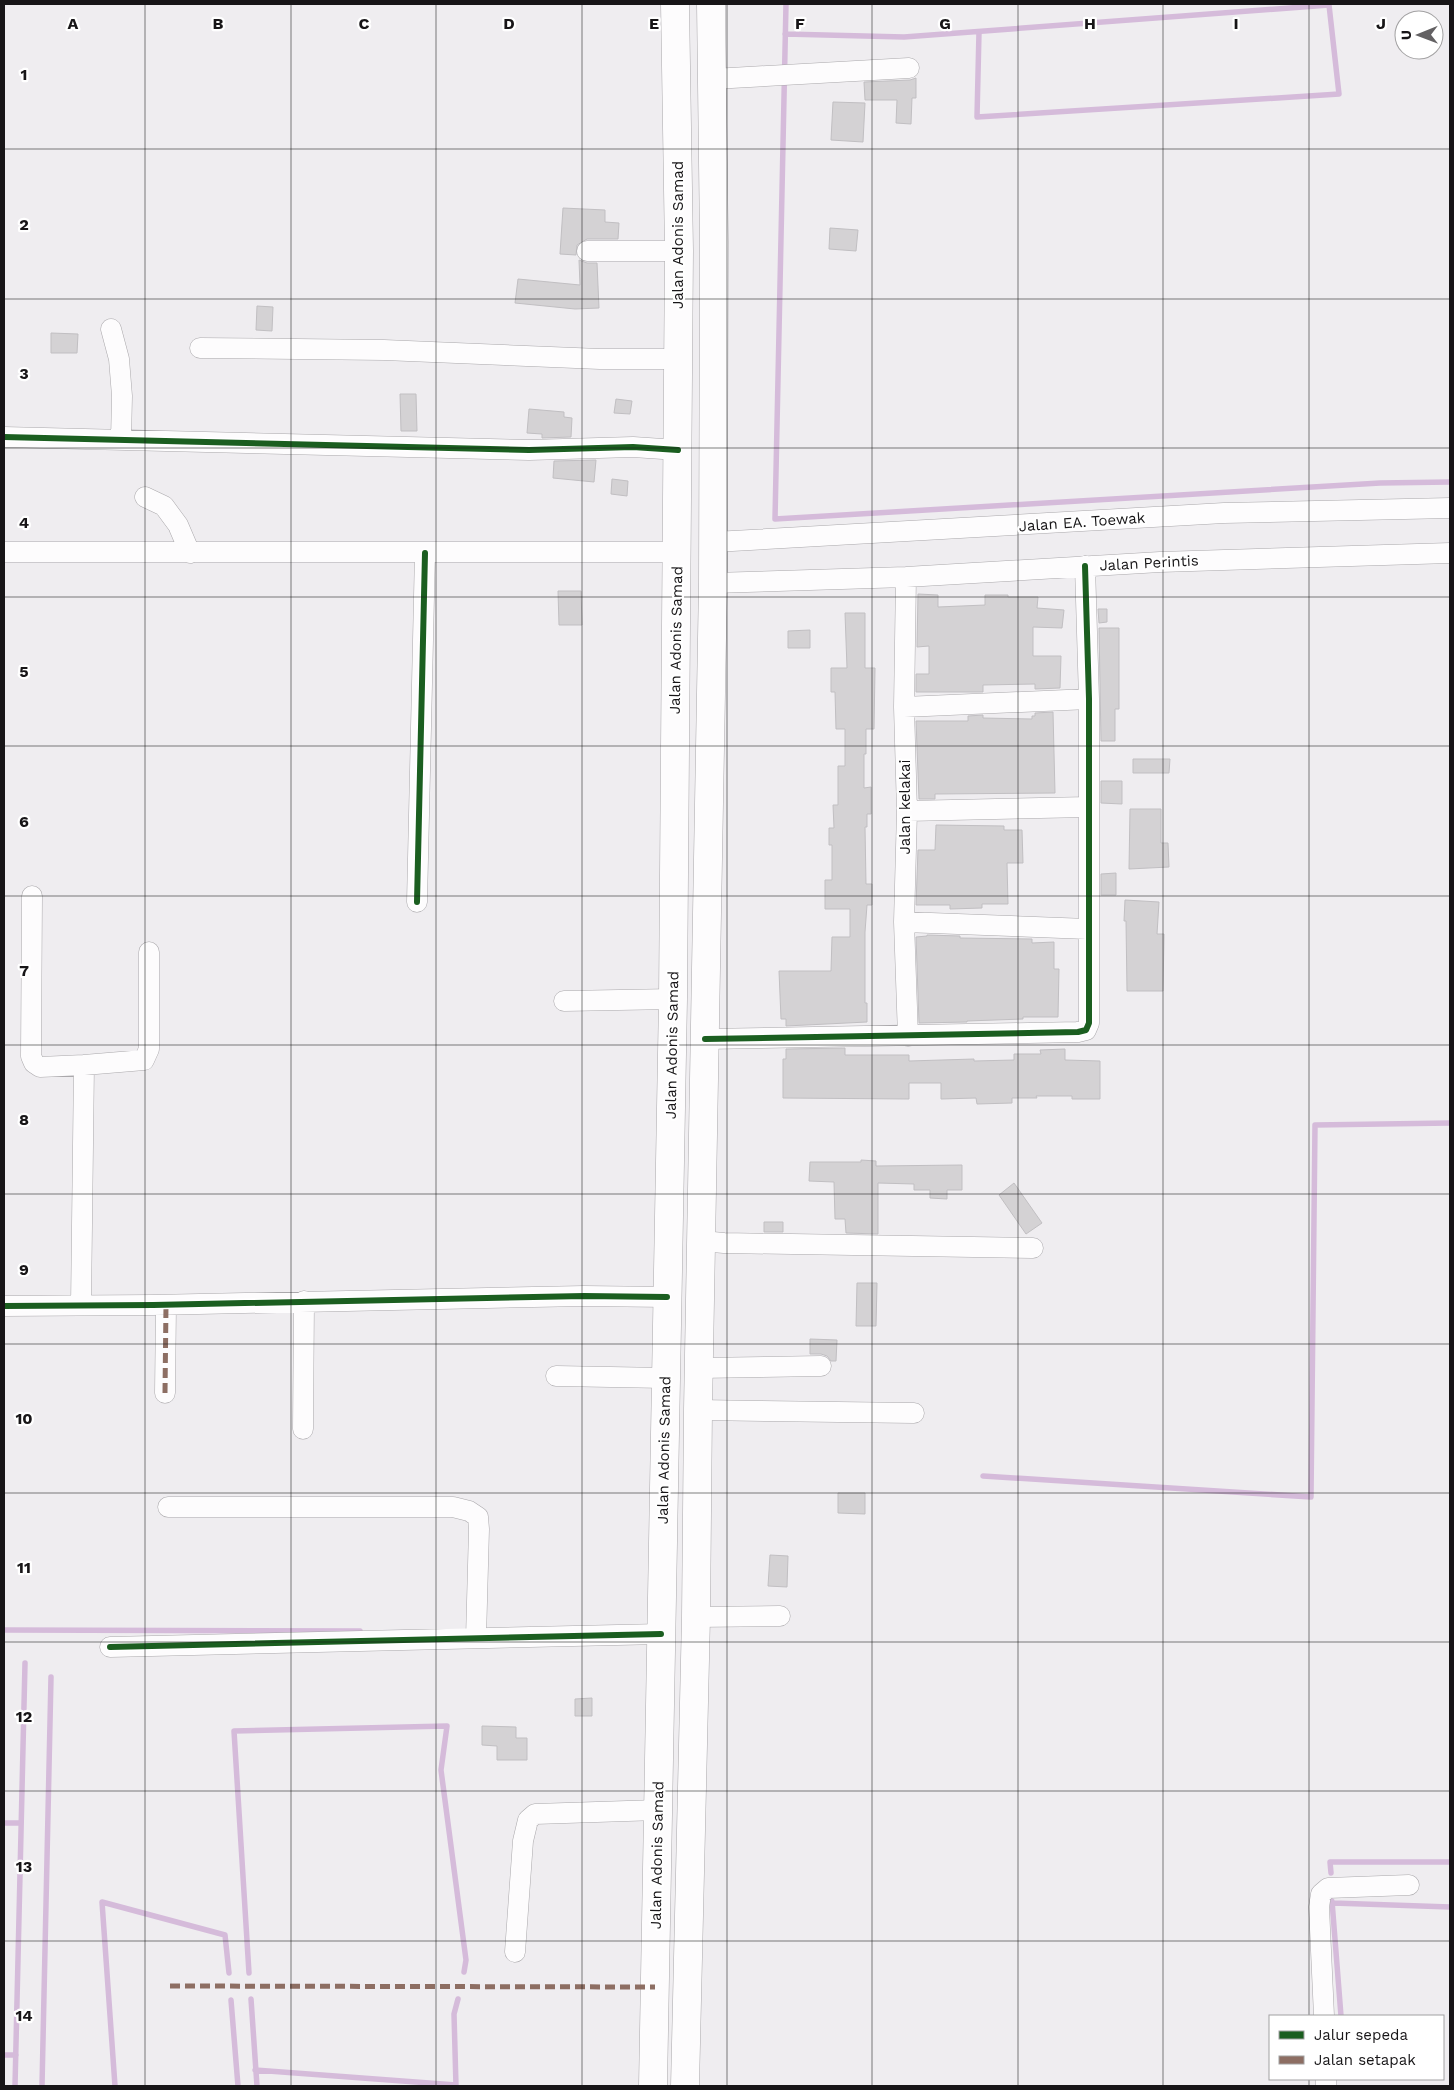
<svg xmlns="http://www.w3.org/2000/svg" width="1454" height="2090" viewBox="0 0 1454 2090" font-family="'Work Sans',sans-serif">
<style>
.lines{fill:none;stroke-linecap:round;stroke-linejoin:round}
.stream{stroke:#d5bbda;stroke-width:5.5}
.building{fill:#d4d2d4;stroke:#c1bfc2}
.minor-casing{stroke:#aaa8ab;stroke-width:21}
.highway-casing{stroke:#aaa8ab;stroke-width:29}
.minor{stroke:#fdfcfd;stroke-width:20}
.highway{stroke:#fdfcfd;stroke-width:28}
.quiet{stroke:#8d6e63;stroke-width:5;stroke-dasharray:10 5;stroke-linecap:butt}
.cycleway-casing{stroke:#fff;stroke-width:9}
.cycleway{stroke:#1b5e20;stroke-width:6}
.grid{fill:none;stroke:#171517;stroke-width:1;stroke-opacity:0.55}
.labels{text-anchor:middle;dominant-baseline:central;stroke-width:4.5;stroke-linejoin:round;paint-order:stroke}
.street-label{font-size:15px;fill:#171517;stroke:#fff}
.grid-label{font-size:16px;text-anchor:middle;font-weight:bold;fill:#171517;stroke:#fff;stroke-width:4.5;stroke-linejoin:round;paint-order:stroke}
</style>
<rect width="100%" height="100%" fill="#efedf0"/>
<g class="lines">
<!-- stream -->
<path class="stream" d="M786,4l-11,515 605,-36 70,-1
M785,34l119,3 425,-32 10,89 -362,23 2,-85
M983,1476l328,21 4,-372 135,-2
M4,1630l356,1
M4,1823h17
M1331,1873l-1,-11h120
M1332,1901l9,115
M1333,1903l117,4
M249,1973l-15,-242 213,-5 -6,44 25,190 -2,12
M251,1999l6,87
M231,2000l7,86
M4,2055h12
M255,2070l201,15
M15,2086l10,-423
M42,2086l9,-409
M115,2086l-13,-184 123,33 4,38
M456,2086l-2,-72 4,-15"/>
</g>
<!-- building -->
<path class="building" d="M916,78v20h-4l-1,26 -15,-1 1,-23h-32l-1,-18 46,-2z
M833,102l32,1 -2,39 -32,-2z
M563,208l42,2v12l14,1 -1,16h-31l-10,6 -1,10 -16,-1z
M830,228l28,2 -2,21 -27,-2z
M579,260l8,3h10l2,45 -24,1 -60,-6 3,-24 62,6z
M257,306l16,1 -1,24 -16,-1z
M51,333l27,1 -1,19h-26z
M400,394h16l1,37h-16z
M616,399l16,2 -2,13 -16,-1z
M529,409l35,3v5l8,1 -1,19 -29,1v-4l-15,-1z
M596,460l-2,22 -41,-4 1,-17z
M612,479l16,2 -1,15 -16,-2z
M558,591h23l1,34h-23z
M918,594l20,1v12l47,-2v-10h23v2h30l-1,11 27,2 -2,18 -29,-1v29h28l-1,32 -25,1v-5l-52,1v7h-67v-18h13v-28l-12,1z
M1098,609h9v13l-8,1z
M845,613h20v55h10l-1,61h-8v25h-2v34l7,-1v27h-4v13h-2l1,57h6v21h-5l-2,27v71h2v19l-81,4v-7h-5l-2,-48h52l1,-34h18v-28h-25v-29h7v-35h-3v-17h5l-1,-23h5v-39h7v-37h-9l-1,-37h-4v-24h16z
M1099,628h20v81h-4v32h-14z
M810,630v18h-22v-17z
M1053,712l2,81 -120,1v5h-16l-3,-78h52v-5l15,-1v3l49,1v-3h3v-3z
M1133,759h37l-1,14h-36z
M1101,781h21v23l-21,-1z
M1130,809h31v34h7l1,24 -40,2z
M936,825l68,1v4h18l1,33h-16l1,41h-26v4l-32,1v-4h-34l2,-55h17z
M1116,873v22h-15v-21z
M1125,900l34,2 -2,32h7l-1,57h-36l-1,-70h-2z
M927,935l33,1v2l72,1v4l22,-1v27h5l-1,48h-35v2l-56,2v1l-48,1 -3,-86 11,-1z
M845,1048v7h64v6l65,-2v2l40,-1v-6h27l-1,-4 25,-1v11l35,1v38h-28v-3h-36l1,2h-25v5l-35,1 -1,-6 -35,1v-16h-32v16l-126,-1v-39h3v-10z
M861,1160l15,1v5l86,-1v25h-15v9l-17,-1v-8h-16v-6l-36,-1v51l-32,-1 -1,-14h-10l-1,-37 -25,-1 1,-19h51z
M1014,1183l28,40 -16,11 -27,-39z
M764,1222h19v10h-19z
M857,1283h20l-1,43h-20z
M810,1339l27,1 -1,21h-5l-4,-5 -6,-2h-11z
M838,1493h27v21l-27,-1z
M770,1555l18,1 -1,31 -19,-1z
M592,1698v18h-17v-17z
M482,1726l34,1v11h11v22h-30v-14l-15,-1z"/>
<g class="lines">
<!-- minor casing -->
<g class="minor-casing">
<path id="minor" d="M713,79l196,-11
M587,251h92
M111,329l8,30 3,37 -1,44
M200,348l184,2 216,9h79
M4,437l525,13 104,-3 45,3
M145,497l19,9 14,19 12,28
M714,542l510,-29 226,-5
M4,552h673
M906,577l-2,130 3,104 -3,111 4,114
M713,583l193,-6 254,-15 290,-9
M904,707l185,-8
M907,811l181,-4
M32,896l-1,160 3,7 6,4 44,-2
M417,902l8,-349
M904,922l184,7
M564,1001l109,-2
M705,1039l373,-7 8,-2 3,-7v-324l-4,-133
M701,1241l23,2 309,5
M81,1305l3,-240 60,-5 5,-11v-97
M4,1306l149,-1 431,-9 83,1
M699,1368l122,-2
M556,1376l109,2
M165,1393l1,-88
M698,1410l216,3
M303,1429l1,-128
M168,1507h285l16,4 9,6 1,12 -3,109
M696,1617l84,-1
M110,1647l551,-13
M515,1952l8,-111 5,-21 7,-6 123,-4
M1324,2016l-5,-109 2,-13 7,-6 81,-3
M1326,2079v7"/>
</g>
<!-- highway casing -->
<g class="highway-casing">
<path id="highway" d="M653,2086l20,-1087 6,-748 -4,-247
M685,2086l11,-469 2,-207 15,-827 1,-341 -3,-238"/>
</g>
<!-- minor -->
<use href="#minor" class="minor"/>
<!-- highway -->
<use href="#highway" class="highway"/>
<!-- quiet -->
<path class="quiet" d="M165,1393l1,-88
M170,1986l485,1"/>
<!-- cycleway casing -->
<g class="cycleway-casing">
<path id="cycleway" d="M4,437l525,13 104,-3 45,3
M417,902l8,-349
M705,1039l373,-7 8,-2 3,-7v-324l-4,-133
M4,1306l149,-1 431,-9 83,1
M110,1647l551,-13"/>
</g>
<!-- cycleway -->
<use href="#cycleway" class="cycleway"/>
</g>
<!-- grid -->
<path class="grid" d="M145,4v2082M291,4v2082M436,4v2082M582,4v2082M727,4v2082M872,4v2082M1018,4v2082M1163,4v2082M1309,4v2012M4,149h1446M4,299h1446M4,448h1446M4,597h1446M4,746h1446M4,896h1446M4,1045h1446M4,1194h1446M4,1344h1446M4,1493h1446M4,1642h1446M4,1791h1446M4,1941h1446M1309,2079v7"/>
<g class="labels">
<!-- street labels -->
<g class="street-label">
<text transform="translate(678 235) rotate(-90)">Jalan Adonis Samad</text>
<text transform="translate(1082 522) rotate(-4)">Jalan EA. Toewak</text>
<text transform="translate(1149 563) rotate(-3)">Jalan Perintis</text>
<text transform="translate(676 640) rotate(-89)">Jalan Adonis Samad</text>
<text transform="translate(905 807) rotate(-90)">Jalan kelakai</text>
<text transform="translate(672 1045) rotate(-89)">Jalan Adonis Samad</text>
<text transform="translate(664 1450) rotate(-89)">Jalan Adonis Samad</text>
<text transform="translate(657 1855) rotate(-89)">Jalan Adonis Samad</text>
</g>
</g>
<g class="grid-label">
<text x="73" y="29">A</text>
<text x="218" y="29">B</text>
<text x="364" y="29">C</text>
<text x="509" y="29">D</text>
<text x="654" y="29">E</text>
<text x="800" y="29">F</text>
<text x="945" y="29">G</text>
<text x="1090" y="29">H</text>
<text x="1236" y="29">I</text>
<text x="1381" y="29">J</text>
<text x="24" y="80">1</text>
<text x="24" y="230">2</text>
<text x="24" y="379">3</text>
<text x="24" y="528">4</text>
<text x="24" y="677">5</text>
<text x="24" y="827">6</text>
<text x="24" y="976">7</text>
<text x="24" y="1125">8</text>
<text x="24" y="1275">9</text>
<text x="24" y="1424">10</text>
<text x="24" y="1573">11</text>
<text x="24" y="1722">12</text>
<text x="24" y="1872">13</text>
<text x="24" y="2021">14</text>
</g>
<!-- border -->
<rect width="1454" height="2090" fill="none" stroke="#171517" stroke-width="10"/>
<!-- legend -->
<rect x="1269" y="2015" width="175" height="65" fill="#ffffff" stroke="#a2a1a2"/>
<rect x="1279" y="2031" width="25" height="8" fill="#1b5e20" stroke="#a2a1a2"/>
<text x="1314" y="2040" font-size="15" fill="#171517">Jalur sepeda</text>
<rect x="1279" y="2056" width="25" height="8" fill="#8d6e63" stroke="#a2a1a2"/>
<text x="1314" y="2065" font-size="15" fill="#171517">Jalan setapak</text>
<!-- north arrow -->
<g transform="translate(1419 35) rotate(269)"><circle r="24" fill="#ffffff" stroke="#a2a1a2"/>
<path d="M0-4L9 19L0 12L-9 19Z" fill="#636163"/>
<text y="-8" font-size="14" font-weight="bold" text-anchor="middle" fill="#171517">U</text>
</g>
</svg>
